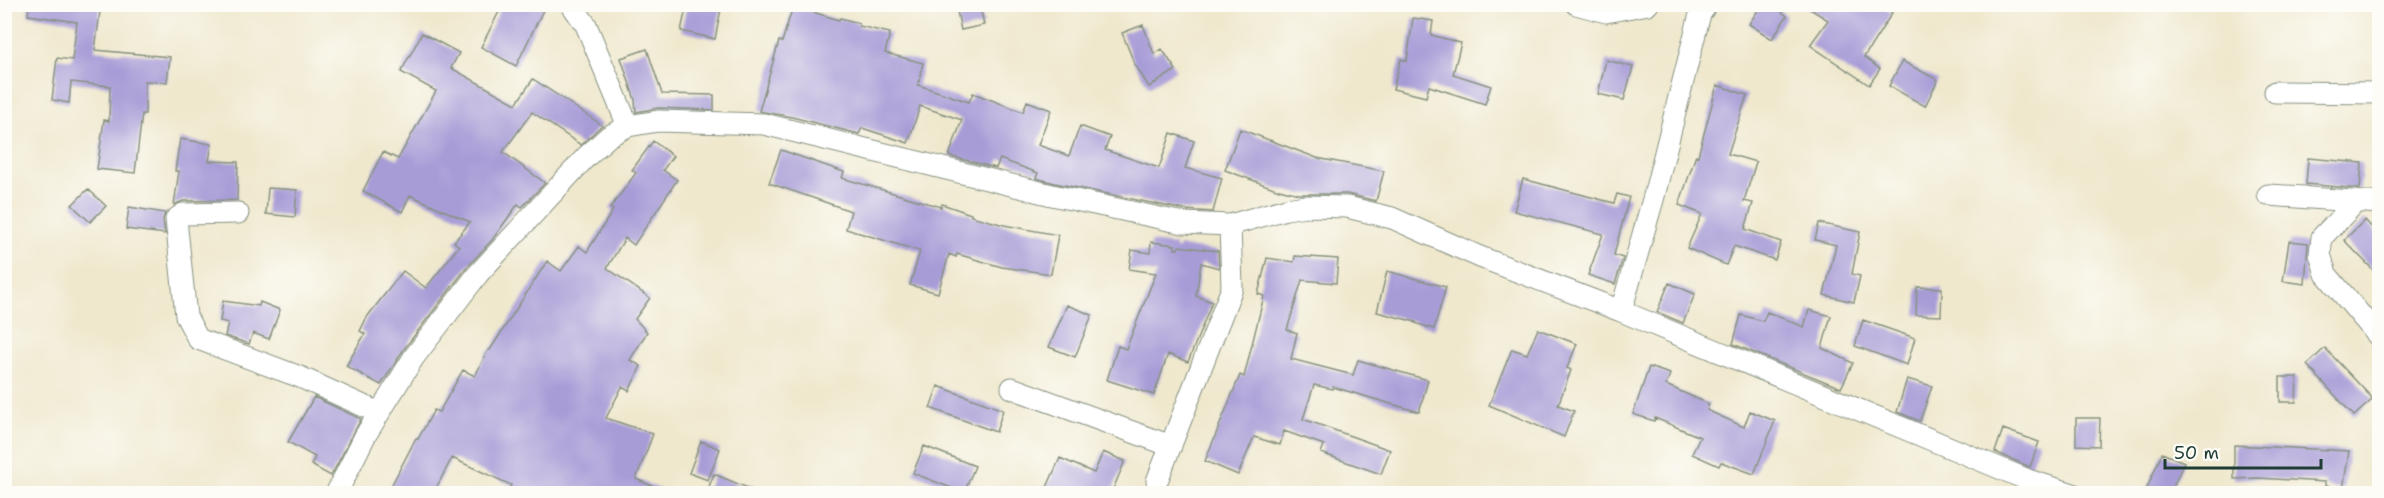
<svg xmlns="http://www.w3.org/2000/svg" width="2384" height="498" viewBox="0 0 2384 498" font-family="'Shantell Sans',sans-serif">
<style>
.building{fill:#a89cd7}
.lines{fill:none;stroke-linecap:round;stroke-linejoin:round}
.minor-casing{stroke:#879280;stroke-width:23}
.minor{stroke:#fff;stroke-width:21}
</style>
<rect width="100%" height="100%" fill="#fdfcf7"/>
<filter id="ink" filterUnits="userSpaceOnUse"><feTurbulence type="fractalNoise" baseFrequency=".0167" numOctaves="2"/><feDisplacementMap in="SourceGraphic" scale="12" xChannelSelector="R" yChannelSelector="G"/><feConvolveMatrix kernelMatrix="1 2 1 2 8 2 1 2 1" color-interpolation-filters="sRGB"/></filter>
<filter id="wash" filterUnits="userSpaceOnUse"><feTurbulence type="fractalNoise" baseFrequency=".008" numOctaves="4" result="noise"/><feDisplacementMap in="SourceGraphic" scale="24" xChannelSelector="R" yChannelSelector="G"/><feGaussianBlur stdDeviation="1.35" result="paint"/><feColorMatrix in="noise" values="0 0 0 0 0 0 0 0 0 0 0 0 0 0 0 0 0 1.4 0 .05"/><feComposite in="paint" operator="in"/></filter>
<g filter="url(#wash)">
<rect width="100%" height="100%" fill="#efe8cd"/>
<g id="blocks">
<!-- building -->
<path class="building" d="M29,4h72l-6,46 75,7 -3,25 -22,-1v33h-3l-7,59 -38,-4 7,-49 5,1 1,-35 -39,-4 -2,21 -17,-3 5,-42 15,2 5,-38 -49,-7z
M503,4h43l-30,62 -35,-19z
M687,4h35l-7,35 -34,-8z
M1762,4h9l16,12 -15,23 -23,-15z
M1802,4h77l13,9 -28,44 16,12 -11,16 -59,-40 18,-25z
M793,6l46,14 1,-2 19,5v3l31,7 -5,20 38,10 -5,22 51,17 4,-9 50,19 4,-11 24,9 -13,35 31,11 11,-30 30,11 -5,13 54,18 12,-35 23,8 -9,27 37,10 -9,34 -28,-2 -130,-27 -19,-5 2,-5 -38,-14 -4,9 -47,-12 13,-36 -42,-14 -12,37 -46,-15 -3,6 -67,-17 -33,-6 20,-70 3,1z
M980,6l4,19 -23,5 -4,-19z
M1413,18l20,3 -2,14 30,8 -8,31 38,12 -6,18 -56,-18 -3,11 -33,-8 8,-30 6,2z
M1143,25l11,29 8,-5 14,21 -27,17 -14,-22 -13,-32z
M422,33l37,20 -8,15 65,36 17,-25 69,46 -21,20 -49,-33 -29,40 42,31 -23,24 -4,-3 -26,36 -24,26 -64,83 -23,36 -35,-19 19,-32 -5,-3 7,-14 36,-46 23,17 33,-42 -5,-4 16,-20 -60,-27 -8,17 -39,-21 20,-39 15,7 38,-68 -35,-19z
M647,49l15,45 52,1v15l-56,-2 -22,4 -1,-12 -14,-42z
M1606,60l27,7 -9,33 -26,-6z
M1902,61l36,19 -13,26 -36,-20z
M1717,85l30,10 -19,59 28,8 -12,39 9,2 -8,26 36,13 -6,18 -41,-14 -8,19 -39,-17 15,-34 -23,-9 17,-50 2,1z
M1240,129l77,29 67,13 -8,30 -29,-7h-48l-20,-5v1l-54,-20z
M180,139l32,5 -3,17 29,1 -1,38 -54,1 -9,4 5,-34h-4z
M653,141l20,15 -10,14 14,10 -43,65 -9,-7 -18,30 43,30 -15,21 12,13 -17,28 11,6 -12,25 -7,-4 -16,31 47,16 -17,45 35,15h-164l4,-9 -59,-27 -19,36h-46l29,-56 2,1 16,-29 5,2 24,-42 12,6 13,-26h2l57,-89 14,10 18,-25 8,6 26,-42 -3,-2 26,-35 -4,-3z
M781,150l63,22 -2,6 99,29 1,-3 29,10v2l33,9 54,10 -7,39 -49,-7 -45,-13 -1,3 -7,-3 -11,39 -28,-8 10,-34 -74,-22 5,-18 -82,-28z
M2308,158l54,5 -2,26 -54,-5z
M1523,179l91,24 3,-9 12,3 -15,58 9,3 -8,26 -27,-9 15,-41 -89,-23z
M268,188l29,2 -2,27 -29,-3z
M88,189l18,17 -16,16 -18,-17z
M129,207l36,6 -2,7 2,14 -39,-5z
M2365,220l14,15v41l-35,-36z
M1819,223l41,9 -8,42 8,2 -6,26 -30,-7 12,-50 -21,-5z
M2289,241l19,2 -3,41 -22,-3z
M1151,242l24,3v4h3l1,-3 39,5 1,17 -18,-5 -5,33 16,6 -24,60 -20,-8 -14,41 -47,-15 11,-34 8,3 30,-76 -27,-4 3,-19 18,3z
M1295,256l43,3 -2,24 -34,-3 -15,50 10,3 -6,26 62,16 5,-15 70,20 -9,32 -86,-25 -1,2 -18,-4 -11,34 87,31 -9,24 -60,-21 3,-8 -40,-14 -4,14 -26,-8 -16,38 -33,-14 35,-86 4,2 20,-81 -6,-2 9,-36 27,4z
M1387,271l59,16 -12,42 -19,-6 1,-1 -39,-10z
M1669,283l26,11 -12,29 -26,-11z
M1917,287l25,1 -1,28 -25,-1z
M223,301l36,5 1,-4 20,8 -11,29 -16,-6 -4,11 -24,-8 3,-13 -8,-2z
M1067,305l25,10 -17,42 -26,-10z
M1809,310l22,6 -9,32 31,15 -12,25 -108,-44 8,-29 22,6 4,-9 37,15z
M1863,320l52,18 -8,27 -52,-19z
M1538,329l39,15 -10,24 4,2 -13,35 16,6 -10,26 -75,-32 23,-56 15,5z
M2325,348l48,51 -19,17 -47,-51z
M1649,367l21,7 -4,11 43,19 -2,6 37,17 6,-16 25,10 -21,53 -33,-12 -2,4 -27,-12 8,-17 -45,-19 -1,3 -21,-7z
M2280,377h17l-1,25h-16z
M1907,379l25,7 -12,35 -23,-9z
M938,386l65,24 -7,22 -66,-24z
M314,397l47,22 -30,57 -20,-11 4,-8 -27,-15z
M2076,418h24l-1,28 -23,-1z
M2003,429l36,13 -9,25 -35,-15z
M701,441l19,8 -12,31 -19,-7z
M2234,445l115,6 -6,38 -18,-3v-4l-67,-4 -24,1z
M924,446l51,20 -11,27 -51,-20z
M1103,452l22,9 -14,33h-67l16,-36 34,15z
M2162,453l22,9 -14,32h-12l-11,-6z
M714,474l46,19v1h-42l-10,-5z"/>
</g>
</g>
<g filter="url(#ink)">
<use href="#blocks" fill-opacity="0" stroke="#879280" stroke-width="1.5"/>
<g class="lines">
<!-- minor casing -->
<g class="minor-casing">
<path id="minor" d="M571,4l15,21 42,101
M1576,4l30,8 42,-8
M2275,92l105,1
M2305,197l-37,-2 112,8
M2356,202l-34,35 -2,17 6,20 54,64
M238,213l-55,1 -7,5 10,97 12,23 102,38 79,36
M1621,311l33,-115 46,-182 7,-10
M1012,388l159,58
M1157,481l75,-193 -2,-63
M336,494l29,-58 49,-79 64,-83 108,-117 23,-21 19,-10 30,-5 106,3 288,71 131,28 47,2 56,-16 20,-3 41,1 45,11 88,39 141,54 407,169 45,14"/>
</g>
<!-- minor -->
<use href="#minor" class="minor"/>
</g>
</g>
<!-- margin -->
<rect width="2384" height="498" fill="none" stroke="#fdfcf7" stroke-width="24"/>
<!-- scale -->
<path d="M2165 459v9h156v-9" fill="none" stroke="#1f3d34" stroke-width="3"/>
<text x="2174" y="459" font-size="18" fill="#1f3d34" stroke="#fdfcf7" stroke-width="4.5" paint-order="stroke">50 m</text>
</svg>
